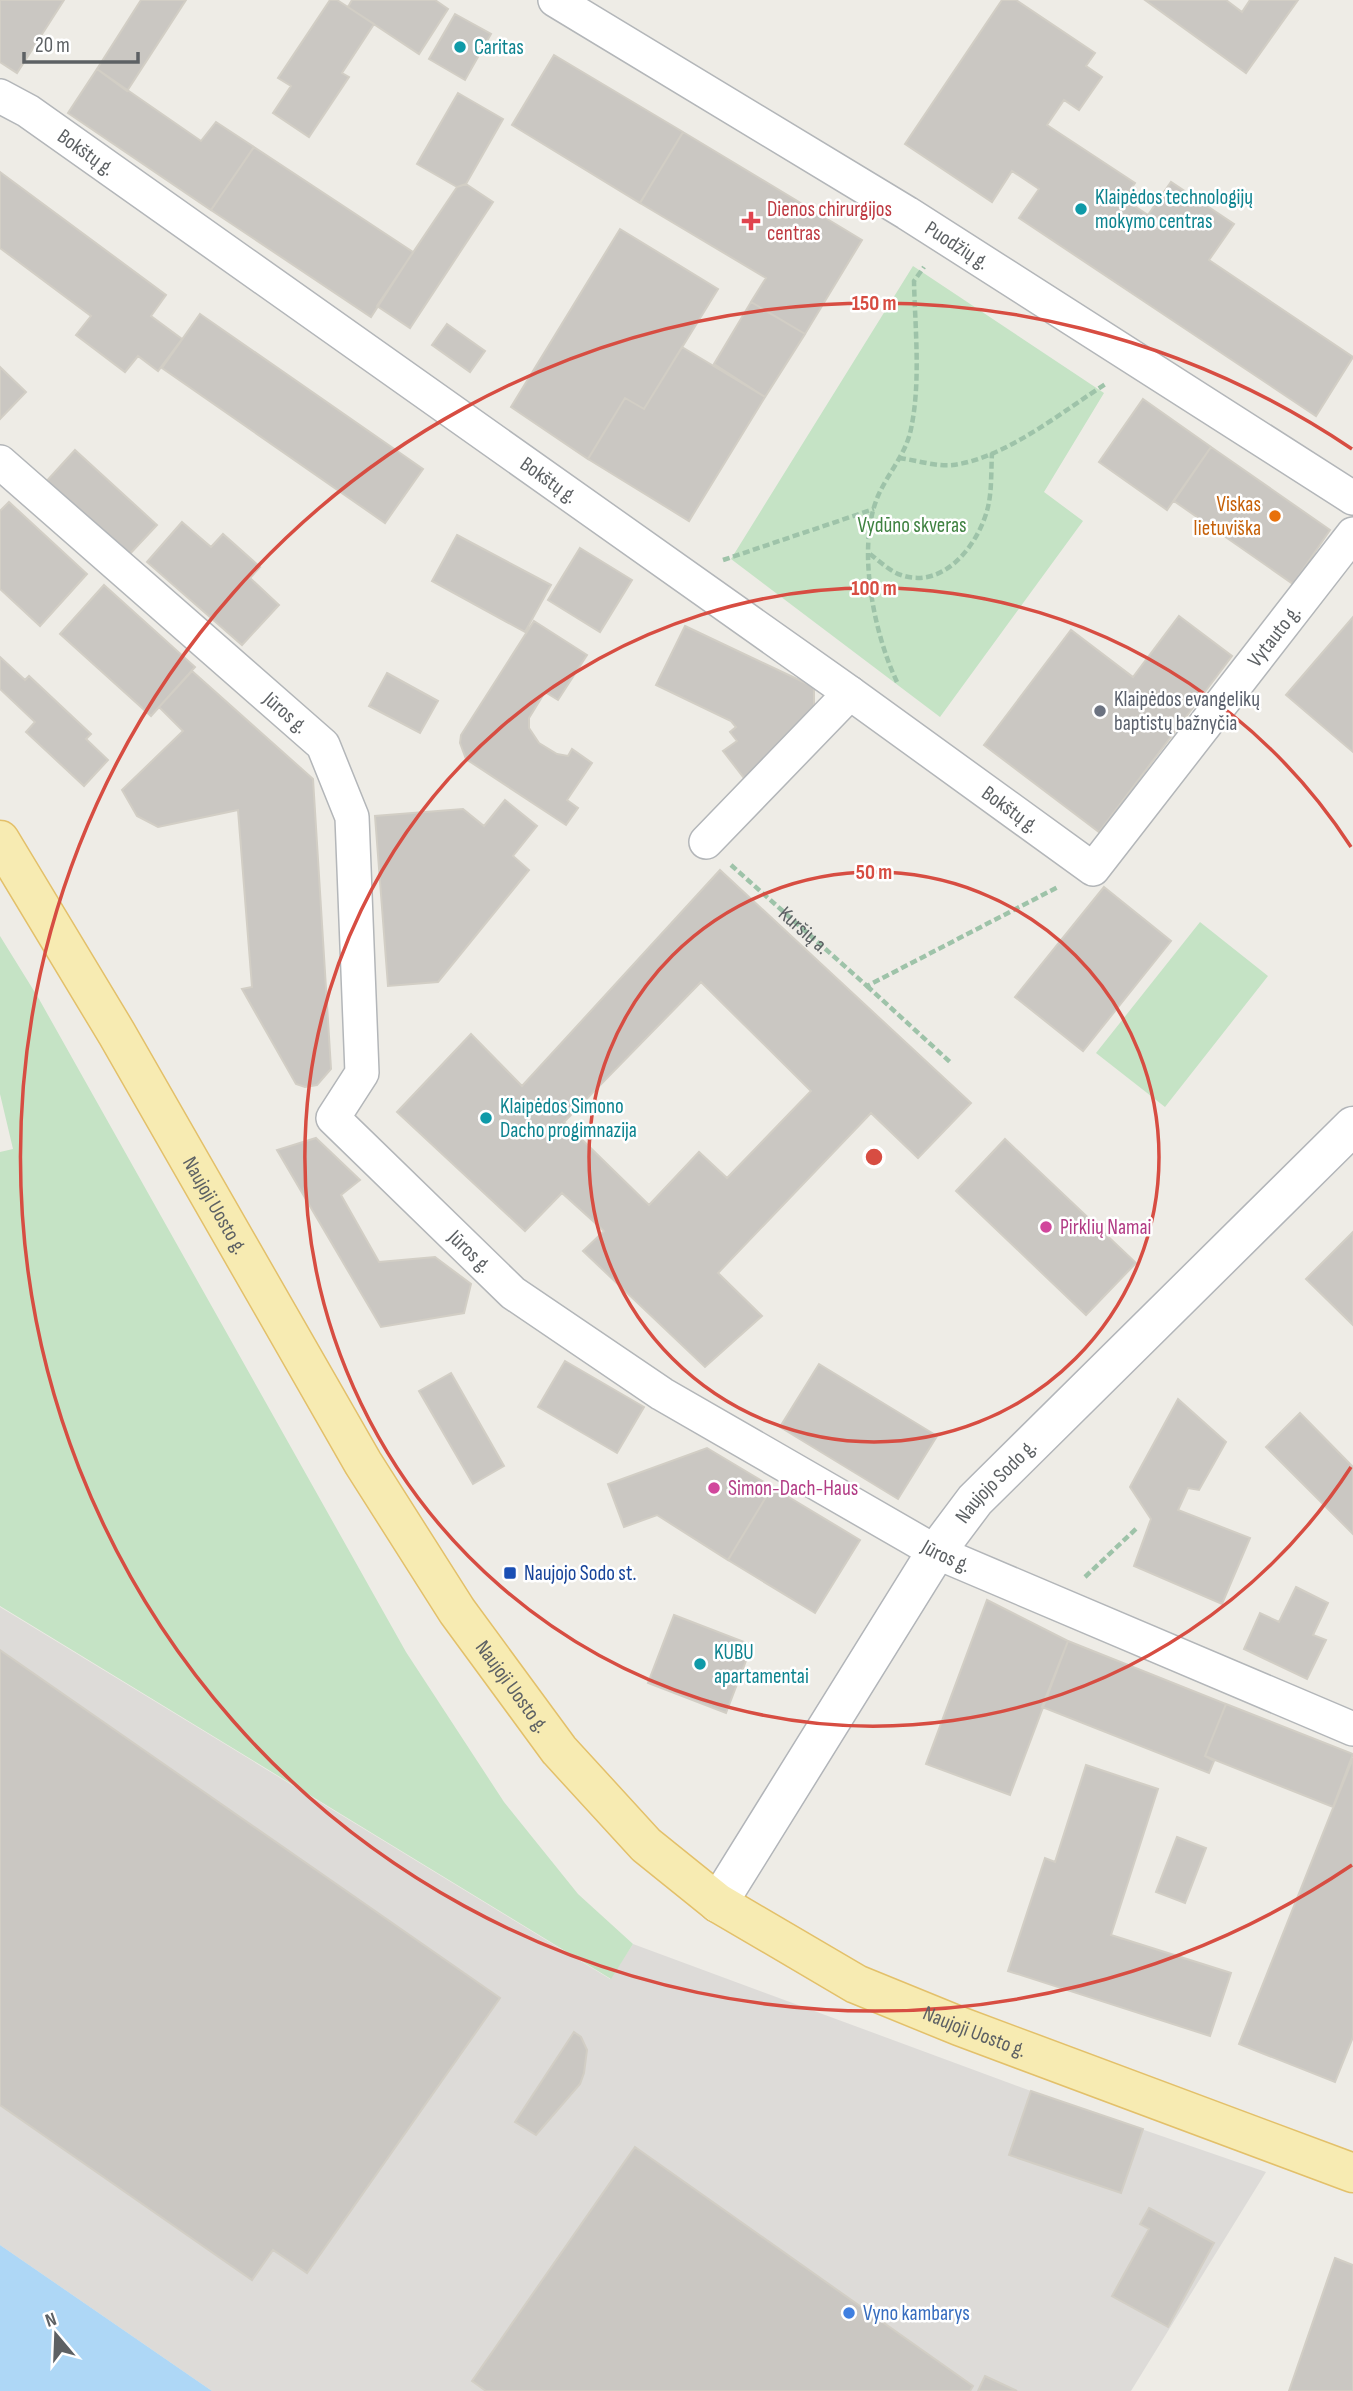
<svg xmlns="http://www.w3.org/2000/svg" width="1353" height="2391" viewBox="0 0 1353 2391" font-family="'Sofia Sans Condensed',sans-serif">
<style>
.industrial{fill:#dddbd8}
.green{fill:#c5e3c5}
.water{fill:#aed7f6}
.building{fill:#cac7c2;stroke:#d2cec5;stroke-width:2;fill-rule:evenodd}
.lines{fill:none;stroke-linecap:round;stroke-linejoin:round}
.street-casing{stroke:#b3b6b9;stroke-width:36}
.secondary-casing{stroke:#b2b5b9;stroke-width:41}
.primary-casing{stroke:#e3c06a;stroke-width:41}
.path{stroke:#9ec3a9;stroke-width:4.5;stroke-dasharray:7 3.5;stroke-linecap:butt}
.street{stroke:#fff;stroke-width:33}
.secondary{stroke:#fff;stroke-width:38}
.primary{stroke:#f7ebb2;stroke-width:38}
.ring{fill:none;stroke:#d74d42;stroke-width:3.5}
.culture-dot{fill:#0f9aa8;stroke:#fff;stroke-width:2.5}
.health-dot{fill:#e0444e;stroke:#fff;stroke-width:2.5}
.food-dot{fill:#e8710a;stroke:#fff;stroke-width:2.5}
.worship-dot{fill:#6b7280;stroke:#fff;stroke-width:2.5}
.hotel-dot{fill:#d1479c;stroke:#fff;stroke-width:2.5}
.transit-dot{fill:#1a4fb4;stroke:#fff;stroke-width:2.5}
.shop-dot{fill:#3f7fe0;stroke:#fff;stroke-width:2.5}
.labels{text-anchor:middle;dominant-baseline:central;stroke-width:5;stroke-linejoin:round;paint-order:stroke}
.culture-label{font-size:21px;fill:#0d838f;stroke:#fff;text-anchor:start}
.street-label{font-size:21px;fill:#5d6164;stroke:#fff}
.health-label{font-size:21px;fill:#be3a42;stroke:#fff;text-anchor:start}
.food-label{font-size:21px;fill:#c56008;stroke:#fff;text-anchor:end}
.park-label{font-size:21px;fill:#3f8241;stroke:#fff}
.worship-label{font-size:21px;fill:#5b616d;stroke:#fff;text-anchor:start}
.hotel-label{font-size:21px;fill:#b23c85;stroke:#fff;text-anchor:start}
.transit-label{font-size:21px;fill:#164399;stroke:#fff;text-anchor:start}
.shop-label{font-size:21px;fill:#366cbe;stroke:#fff;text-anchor:start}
.centre{fill:#d74d42;stroke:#fff;stroke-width:3.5}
.ring-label{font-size:21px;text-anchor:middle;font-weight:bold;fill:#d74d42;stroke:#fff;stroke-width:5;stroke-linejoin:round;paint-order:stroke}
</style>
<rect width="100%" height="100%" fill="#eeece6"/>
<!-- industrial -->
<path class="industrial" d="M0,1607l610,372 23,-35 398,147 235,81 -135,219h-919l-212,-146z"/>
<!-- green -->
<path class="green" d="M913,266l191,127 -60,99 39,29 -143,196 -209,-158z
M1200,922l68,54 -103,131 -69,-54z
M0,936l39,63 367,653 98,150 74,92 55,50 -22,35 -611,-373v-454l13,-3 -13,-55z"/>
<!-- water -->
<path class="water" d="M0,2245l212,146h-212z"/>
<!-- building -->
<path class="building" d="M0,0h64l-47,73 -17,-11z
M141,0h45l-59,91 -30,-22z
M330,0h7l37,24 -32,49 7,4 -40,60 -36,-24 18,-27 -13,-8z
M352,0h83l13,9 -29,45 -71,-47z
M1002,0h14l79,53 -9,13 16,11 -23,33 -15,-10 -17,25 88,58 -11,16 24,16 23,-33 63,42 -25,36 144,97 -37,59 -297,-198 20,-29 -27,-18 -20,31 -87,-58z
M1145,0h81l16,12 8,-12h48l-52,73z
M455,14l36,20 -26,46 -36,-21z
M554,55l129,77 -43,71 -128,-78z
M97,69l104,72 15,-19 38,25 -43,63 -143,-97z
M458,93l45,26 -37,65 -9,3 -40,-23z
M683,132l179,108 -57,94 -54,-32 15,-24 -126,-75z
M254,147l159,105 -42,65 -160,-107z
M0,172l166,123 -15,21 31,23 -24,32 -20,-15 -13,16 -49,-37 15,-19 -91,-68z
M466,184l27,18 -83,126 -33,-22 80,-119z
M620,229l98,60 -74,120 -19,-11 -37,61 -77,-52z
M751,302l54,32 -40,63 -51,-33z
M200,314l223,155 -38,54 -223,-155z
M447,324l38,27 -15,21 -38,-27z
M682,347l83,50 -76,124 -101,-62 37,-61 19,11z
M0,367l26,25 -26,27z
M1143,399l68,48 -44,63 -68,-48z
M1211,447l119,83 -37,54 -119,-83z
M75,450l82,75 -31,33 -82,-74z
M9,502l78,72 -47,52 -40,-37v-78z
M182,522l29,25 12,-13 37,33 -10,11 29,27 -37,40 -95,-83z
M457,535l94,50 -26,47 -93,-51z
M580,548l52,32 -32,52 -52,-32z
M104,585l91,82 -44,49 -91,-82z
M1179,616l53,40 -133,176 -115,-87 87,-115 62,47z
M1353,617v135l-67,-57z
M534,621l53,34 -29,45 -13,-8 -16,26v10l10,15 18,11 11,2 4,-7 20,14 -25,37 11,8 -12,17 -100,-66 -6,-16 1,-8z
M685,626l129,61v38l-70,53 -21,-27 14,-10 -7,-9 6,-5 -5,-6 -75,-36z
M0,657l25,23 4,-4 62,58 -5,5 22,21 -24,26 -58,-54 9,-10 -35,-33z
M192,671l121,108 18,290 -14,16 -12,2 -9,-3 -54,-95 10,-2 -14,-177 -80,17 -21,-11 -15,-26 61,-59 -24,-24z
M387,673l51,28 -18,32 -51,-27z
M505,800l32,26 -24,30 16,14 -91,112 -50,4 -13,-170 88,-7 21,17z
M720,870l251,233 -53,55 -47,-45 -153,160 44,43 -57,51 -122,-116 21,-20 -42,-38 -37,38 -128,-119 74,-78 51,52zM701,982l110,109 -84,87 -28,-26 -50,53 -85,-83z
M1104,887l67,54 -88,110 -68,-54z
M316,1138l44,42 -19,15 38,67 56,-5 36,27 -7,29 -83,14 -104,-177z
M1005,1139l131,124 -50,52 -130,-124z
M1353,1232v93l-47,-46z
M565,1361l79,46 -27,46 -79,-46z
M819,1364l118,72 -39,63 -118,-72z
M451,1373l53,93 -31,18 -54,-93z
M1178,1399l48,43 -27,48 -11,-2 -10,22 72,28 -28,66 -88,-38 17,-47 -21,-32z
M1300,1413l53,54v67l-87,-87z
M707,1448l65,39 -44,73 -71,-45 -33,12 -16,-43z
M772,1487l88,53 -45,73 -87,-53z
M1296,1587l32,16 -15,32 13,5 -19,39 -63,-30 16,-36 19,9z
M987,1600l81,41 -58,154 -84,-31z
M674,1615l78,30 -26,68 -78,-30z
M1068,1641l158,63 -21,52 9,5 -5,12 -167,-66z
M0,1650l500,348 -193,275 -34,-23 -21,30 -252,-175z
M1226,1704l127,50 -20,53 -128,-51z
M1353,1758v279l-18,45 -96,-38z
M1086,1765l72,24 -47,146 120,38 -21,63 -202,-65 37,-113 10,4z
M1177,1837l29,11 -21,55 -29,-11z
M574,2032l7,5 6,13 -3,23 -4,11 -44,51 -21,-13z
M1031,2091l112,38 -22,64 -112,-38z
M635,2147l338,239 -3,5h-484l-14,-10z
M1149,2208l65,35 -46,84 -56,-31 37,-67 -9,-5z
M1335,2258l18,7v126h-64z
M985,2376l32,15h-39z"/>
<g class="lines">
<!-- street casing -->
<g class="street-casing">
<g id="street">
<path id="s2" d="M555,0l352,213 446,285"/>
<path id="s3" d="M0,96l28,15 822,582 243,176 260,-335"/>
<path id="s4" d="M0,462l323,283 29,72 10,256 -29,45 180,175 149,101 274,158 417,177"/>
<path d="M706,842l144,-149"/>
</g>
</g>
<!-- secondary casing -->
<g class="secondary-casing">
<g id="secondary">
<path id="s5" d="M718,1903l218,-351 39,-52 378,-374"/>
</g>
</g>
<!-- primary casing -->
<g class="primary-casing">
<g id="primary">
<path id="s6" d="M0,840l117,194 246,429 94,148 102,139 87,95 72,58 138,81 103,42 394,147"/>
</g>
</g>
<!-- path -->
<g class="path">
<path d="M899,458c17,2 38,9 54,7 53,-7 110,-54 154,-82"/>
<path d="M870,554c9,7 21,18 31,21 43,15 78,-31 87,-68 4,-17 3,-37 4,-54"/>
<path d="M723,560l151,-51"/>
<path d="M897,682c-23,-48 -41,-135 -19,-186 10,-23 28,-42 33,-67 10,-48 4,-100 3,-148l10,-14"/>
<path id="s1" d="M731,865l136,121 191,-99"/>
<path d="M867,986l83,76"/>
<path d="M1085,1577l53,-50"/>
</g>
<!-- street -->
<use href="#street" class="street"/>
<!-- secondary -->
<use href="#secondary" class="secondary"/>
<!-- primary -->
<use href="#primary" class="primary"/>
</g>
<!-- distance rings -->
<g class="ring">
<circle cx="874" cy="1157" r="285"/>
<path d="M1351 1467A569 569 0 1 1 1351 847"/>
<path d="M1352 1865A854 854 0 1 1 1352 449"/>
</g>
<!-- markers -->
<g class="culture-dot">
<circle cx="460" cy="47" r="7"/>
<circle cx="1081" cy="209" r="7"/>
<circle cx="486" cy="1118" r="7"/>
<circle cx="700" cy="1664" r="7"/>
</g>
<path class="health-dot" d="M747.5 210.5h7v7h7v7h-7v7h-7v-7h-7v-7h7z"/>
<circle class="food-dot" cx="1275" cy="516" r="7"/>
<circle class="worship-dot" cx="1100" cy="711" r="7"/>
<g class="hotel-dot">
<circle cx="1046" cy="1227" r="7"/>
<circle cx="714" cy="1488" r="7"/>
</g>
<rect class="transit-dot" x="503" y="1566" width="14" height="14" rx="3.5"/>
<circle class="shop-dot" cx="849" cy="2313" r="7"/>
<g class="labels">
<!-- culture labels -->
<g class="culture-label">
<text x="474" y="47">Caritas</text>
<text x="1095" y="197">Klaipėdos technologijų<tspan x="1095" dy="24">mokymo centras</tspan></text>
<text x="500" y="1106">Klaipėdos Simono<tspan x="500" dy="24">Dacho progimnazija</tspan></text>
<text x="714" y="1652">KUBU<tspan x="714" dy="24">apartamentai</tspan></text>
</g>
<!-- street labels -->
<g class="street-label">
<text stroke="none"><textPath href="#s3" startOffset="103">Bokštų g.</textPath></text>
<text stroke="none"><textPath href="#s2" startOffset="471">Puodžių g.</textPath></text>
<text stroke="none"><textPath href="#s3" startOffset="670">Bokštų g.</textPath></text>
<text stroke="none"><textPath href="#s3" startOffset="1634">Vytauto g.</textPath></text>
<text stroke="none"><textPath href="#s4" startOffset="380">Jūros g.</textPath></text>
<text stroke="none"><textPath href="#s3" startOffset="1237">Bokštų g.</textPath></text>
<text stroke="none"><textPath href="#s1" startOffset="98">Kuršių a.</textPath></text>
<text stroke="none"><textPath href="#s6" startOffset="424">Naujoji Uosto g.</textPath></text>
<text stroke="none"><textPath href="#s4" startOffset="1008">Jūros g.</textPath></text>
<text stroke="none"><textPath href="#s5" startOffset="506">Naujojo Sodo g.</textPath></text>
<text stroke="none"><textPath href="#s4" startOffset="1575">Jūros g.</textPath></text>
<text stroke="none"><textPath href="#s6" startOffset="990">Naujoji Uosto g.</textPath></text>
<text stroke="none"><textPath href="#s6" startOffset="1578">Naujoji Uosto g.</textPath></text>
</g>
<!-- health labels -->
<g class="health-label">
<text x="767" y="209">Dienos chirurgijos<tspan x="767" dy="24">centras</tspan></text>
</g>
<!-- food labels -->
<g class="food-label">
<text x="1261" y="504">Viskas<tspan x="1261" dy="24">lietuviška</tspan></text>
</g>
<!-- park labels -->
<g class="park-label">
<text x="912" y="525">Vydūno skveras</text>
</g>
<!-- worship labels -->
<g class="worship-label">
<text x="1114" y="699">Klaipėdos evangelikų<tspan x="1114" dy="24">baptistų bažnyčia</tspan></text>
</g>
<!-- hotel labels -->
<g class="hotel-label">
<text x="1060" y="1227">Pirklių Namai</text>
<text x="728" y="1488">Simon-Dach-Haus</text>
</g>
<!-- transit labels -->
<g class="transit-label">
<text x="524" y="1573">Naujojo Sodo st.</text>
</g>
<!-- shop labels -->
<g class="shop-label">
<text x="863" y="2313">Vyno kambarys</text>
</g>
</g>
<circle cx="874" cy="1157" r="10" class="centre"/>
<g class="ring-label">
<text x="874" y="310">150 m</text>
<text x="874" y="595">100 m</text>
<text x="874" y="879">50 m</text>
</g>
<!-- north arrow -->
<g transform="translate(56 2335) rotate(341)" stroke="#ffffff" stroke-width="5" paint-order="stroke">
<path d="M0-5L12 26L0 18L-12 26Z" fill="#5d6164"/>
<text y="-10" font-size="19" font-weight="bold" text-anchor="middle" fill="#5d6164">N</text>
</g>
<!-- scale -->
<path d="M24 52v10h114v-10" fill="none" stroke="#5d6164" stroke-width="3.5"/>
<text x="35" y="52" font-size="21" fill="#5d6164" stroke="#ffffff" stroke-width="5" paint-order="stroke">20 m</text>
</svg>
